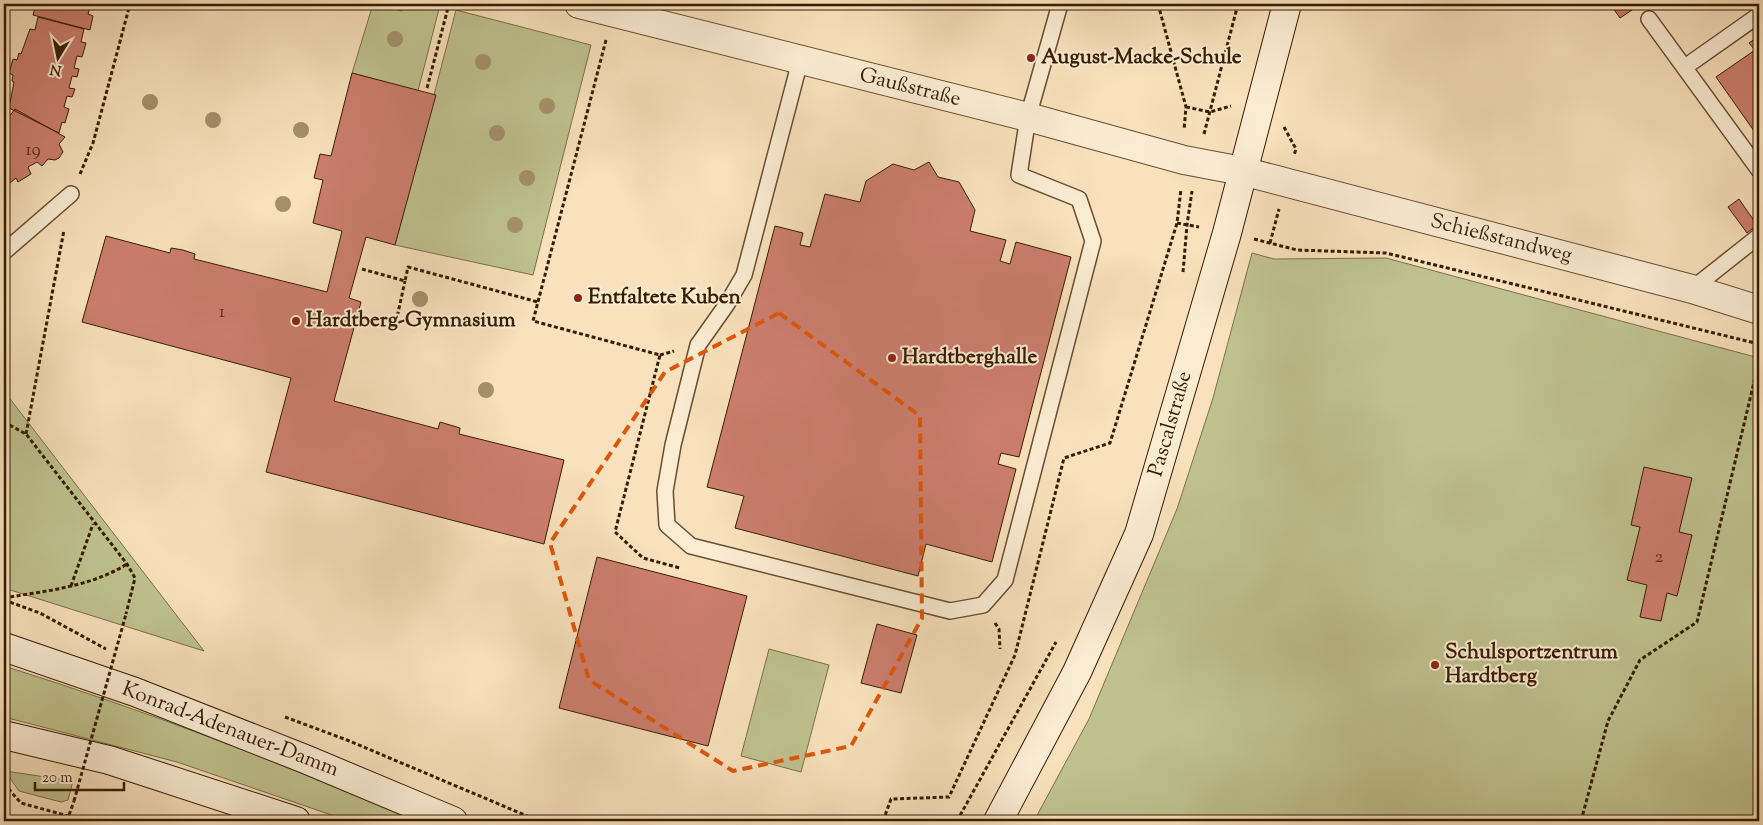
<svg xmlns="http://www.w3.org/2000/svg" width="1763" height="825" viewBox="0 0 1763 825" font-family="'Sorts Mill Goudy',serif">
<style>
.green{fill:#bfc28f;stroke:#7b7048}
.building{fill:#cc7e6f;stroke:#371d00}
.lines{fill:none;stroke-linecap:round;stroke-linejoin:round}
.lane-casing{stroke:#674e2f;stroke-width:18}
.street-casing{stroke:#674e2f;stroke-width:30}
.secondary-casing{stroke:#371d00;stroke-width:30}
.path{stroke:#371d00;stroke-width:3;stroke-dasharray:4 2.5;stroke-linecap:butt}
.lane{stroke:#faecd3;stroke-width:15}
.street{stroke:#faecd3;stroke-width:28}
.secondary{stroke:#faecd3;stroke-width:28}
.path-bridge{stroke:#371d00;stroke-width:3;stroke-dasharray:4 2.5;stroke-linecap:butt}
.tree{fill:#a4916c}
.marked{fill:none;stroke:#df560b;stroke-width:4;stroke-dasharray:10 6;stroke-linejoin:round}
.poi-dot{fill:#8f2418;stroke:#faecd3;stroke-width:2}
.labels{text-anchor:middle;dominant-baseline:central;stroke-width:4;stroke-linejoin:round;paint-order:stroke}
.number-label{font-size:19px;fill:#5c351c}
.poi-label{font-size:21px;font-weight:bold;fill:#371d00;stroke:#faecd3;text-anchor:start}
.street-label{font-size:21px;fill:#371d00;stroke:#faecd3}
</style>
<rect width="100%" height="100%" fill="#f8e1bc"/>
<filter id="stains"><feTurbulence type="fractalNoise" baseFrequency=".004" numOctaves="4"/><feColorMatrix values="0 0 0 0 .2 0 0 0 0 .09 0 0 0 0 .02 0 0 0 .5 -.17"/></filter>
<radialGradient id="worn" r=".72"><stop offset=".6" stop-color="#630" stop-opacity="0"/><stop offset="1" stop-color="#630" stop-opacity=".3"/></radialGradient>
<!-- green -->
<path class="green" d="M373,4l29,7 2,-7 36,1 -22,86 -66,-18z
M456,10l135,35 -58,230 -138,-30z
M1252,253l22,6 112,-1 373,100v463h-725l55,-102 88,-210 36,-111z
M4,391l200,260 -200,-63z
M769,649l60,16 -28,107 -60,-16z
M4,666c141,44 279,98 416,155h-71l-172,-59 -173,-45z
M5,771l68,10 -5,19 -7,2 -42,-11z"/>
<!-- building -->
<path class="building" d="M36,4h55l-3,10 5,2 -3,14 -57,-15z
M1610,4h31l-21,14z
M38,17l46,12 -3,13 5,1 -4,14 -5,-1 -3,12 5,1 -2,8 -5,-1 -3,12 6,1 -3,8 -5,-1 -3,11 5,2 -4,14 -3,-1 -3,11 -50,-25 5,-26 -2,-1 1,-6 -4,-2 4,-14 4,1 2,-7 2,1 9,-25 5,1z
M1759,36v102l-43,-61 39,-27 -6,-7z
M352,73l84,22 -41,150 -29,-8 -17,61 12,4 -27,99 104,28 2,-7 20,6 -1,6 105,26 -20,84 -278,-72 25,-94 -209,-56 24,-86 64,17 1,-5 12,2 12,4 -1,5 133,33 15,-61 -29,-8 10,-43 -9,-2 6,-24 11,2z
M15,109l50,28 -6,7 4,8 -4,6 -4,2 -7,-1 -6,7 -5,-4 -9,5 3,7 -13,8 -2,-4 -12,10v-65z
M929,162l9,15 21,5 16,28 -5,21 36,9 -6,21 10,3 6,-22 55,15 -52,200 -18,-4 -3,11 18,5 -24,93 -66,-18 -8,32 -183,-48 9,-32 -37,-9 68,-261 28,7 -3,12 10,2 15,-53 35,8 6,-21 27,-17 21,6z
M1739,199l18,26 -10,8 -19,-26z
M1644,467l48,11 -13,54 13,3 -15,61 -10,-3 -6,28 -21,-4 7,-32 -20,-5 13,-53 -9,-2z
M597,557l150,39 -39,150 -149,-38z
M877,624l40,11 -16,58 -40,-10z"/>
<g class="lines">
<!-- lane casing -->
<g class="lane-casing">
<path id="lane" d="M1649,19l110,151
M800,61l-56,214 -17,29 -29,41 -25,100 -8,46 2,34 24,21 259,65 33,-6 22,-25 88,-339 -14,-42 -60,-24 9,-58 32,-113
M1685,67l74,-52
M4,252l67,-58
M1692,289l67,-53"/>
</g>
<!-- street casing -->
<g class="street-casing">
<path id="street" d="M579,4l449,113 156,43 58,11 450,118 67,21"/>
</g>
<!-- secondary casing -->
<g class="secondary-casing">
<path id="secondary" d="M4,647l131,45 170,67 148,62
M4,735l105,25 187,61
M998,821l79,-149 62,-138 88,-301 60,-229"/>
</g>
<!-- path -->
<path class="path" d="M1158,4l28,103 -2,23
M606,40l-73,281 127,34 -45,177 28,26 37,10
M427,88l22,-84
M1186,107l24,5 21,-6
M1284,127l12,22 -2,6
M1204,134l34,-130
M80,174l13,-31 37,-139
M1177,223l22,4
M1254,239l43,11 89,3 373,91
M1270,243l9,-34
M362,269l43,12 3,-14 130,35
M1183,272l4,-47 5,-34
M396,322l9,-41
M660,355l14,-4
M4,422l22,12 101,130 8,14 -9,36
M26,434l38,-204
M71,586l22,-62
M4,598c40,-7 87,-11 123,-34
M4,600l36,13 66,36
M995,623l4,6 1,20
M285,717l62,23 192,81
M4,784l17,19 47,13
M67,821l7,-20
M883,821l8,-22 58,-2 66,-142 49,-197 46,-15 67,-220 4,-34
M957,821l99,-179
M1581,821l27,-100 32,-61 57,-38 62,-261"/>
<!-- lane -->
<use href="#lane" class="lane"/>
<!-- street -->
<use href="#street" class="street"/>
<!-- secondary -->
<use href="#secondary" class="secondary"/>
<!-- path-bridge -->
<path class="path-bridge" d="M74,801l52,-187"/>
</g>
<!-- trees -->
<g class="tree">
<circle cx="395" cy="39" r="8"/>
<circle cx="483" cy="62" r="8"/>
<circle cx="150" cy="102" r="8"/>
<circle cx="547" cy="106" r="8"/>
<circle cx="213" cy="120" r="8"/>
<circle cx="301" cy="130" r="8"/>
<circle cx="497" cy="133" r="8"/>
<circle cx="527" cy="178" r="8"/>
<circle cx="283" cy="204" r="8"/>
<circle cx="515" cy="225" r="8"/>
<circle cx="420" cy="299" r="8"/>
<circle cx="486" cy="390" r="8"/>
</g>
<!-- marked area -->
<path class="marked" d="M779,313l141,103 2,202 -71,128 -118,25 -144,-91 -39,-137 115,-171z"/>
<!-- markers -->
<g class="poi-dot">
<circle cx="1031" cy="58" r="5"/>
<circle cx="578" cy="298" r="5"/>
<circle cx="296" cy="321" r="5"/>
<circle cx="892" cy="358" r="5"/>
<circle cx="1435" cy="665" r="5"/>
</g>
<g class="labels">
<!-- number labels -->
<g class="number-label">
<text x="33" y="150">19</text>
<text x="222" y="312">1</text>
<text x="1659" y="557">2</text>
</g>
<!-- poi labels -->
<g class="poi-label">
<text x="1041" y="58">August-Macke-Schule</text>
<text x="588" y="298">Entfaltete Kuben</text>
<text x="306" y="321">Hardtberg-Gymnasium</text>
<text x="902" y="358">Hardtberghalle</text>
<text x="1445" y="653">Schulsportzentrum<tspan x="1445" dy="24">Hardtberg</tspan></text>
</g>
<!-- street labels -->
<g class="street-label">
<text transform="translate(910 88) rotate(14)">Gaußstraße</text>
<text transform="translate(1501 239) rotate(14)">Schießstandweg</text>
<text transform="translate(1171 424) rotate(-74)">Pascalstraße</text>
<text transform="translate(230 730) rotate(21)">Konrad-Adenauer-Damm</text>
</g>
</g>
<!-- margin -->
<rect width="1763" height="825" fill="none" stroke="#f8e1bc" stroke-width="20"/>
<rect x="5" y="5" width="1753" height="815" fill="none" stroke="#371d00" stroke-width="2.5"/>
<rect x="10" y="10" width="1743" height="805" fill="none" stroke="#371d00"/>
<!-- north arrow -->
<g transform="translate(58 58) rotate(190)" stroke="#faecd3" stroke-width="4" paint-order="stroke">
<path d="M0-4L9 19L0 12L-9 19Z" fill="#371d00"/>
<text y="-8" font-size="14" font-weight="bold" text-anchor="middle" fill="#371d00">N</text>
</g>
<!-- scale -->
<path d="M35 782v8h89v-8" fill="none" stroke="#371d00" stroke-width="2.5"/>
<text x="42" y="782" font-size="15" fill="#371d00" stroke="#faecd3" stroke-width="4" paint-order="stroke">20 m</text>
<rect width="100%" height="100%" filter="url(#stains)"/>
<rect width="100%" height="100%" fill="url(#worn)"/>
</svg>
